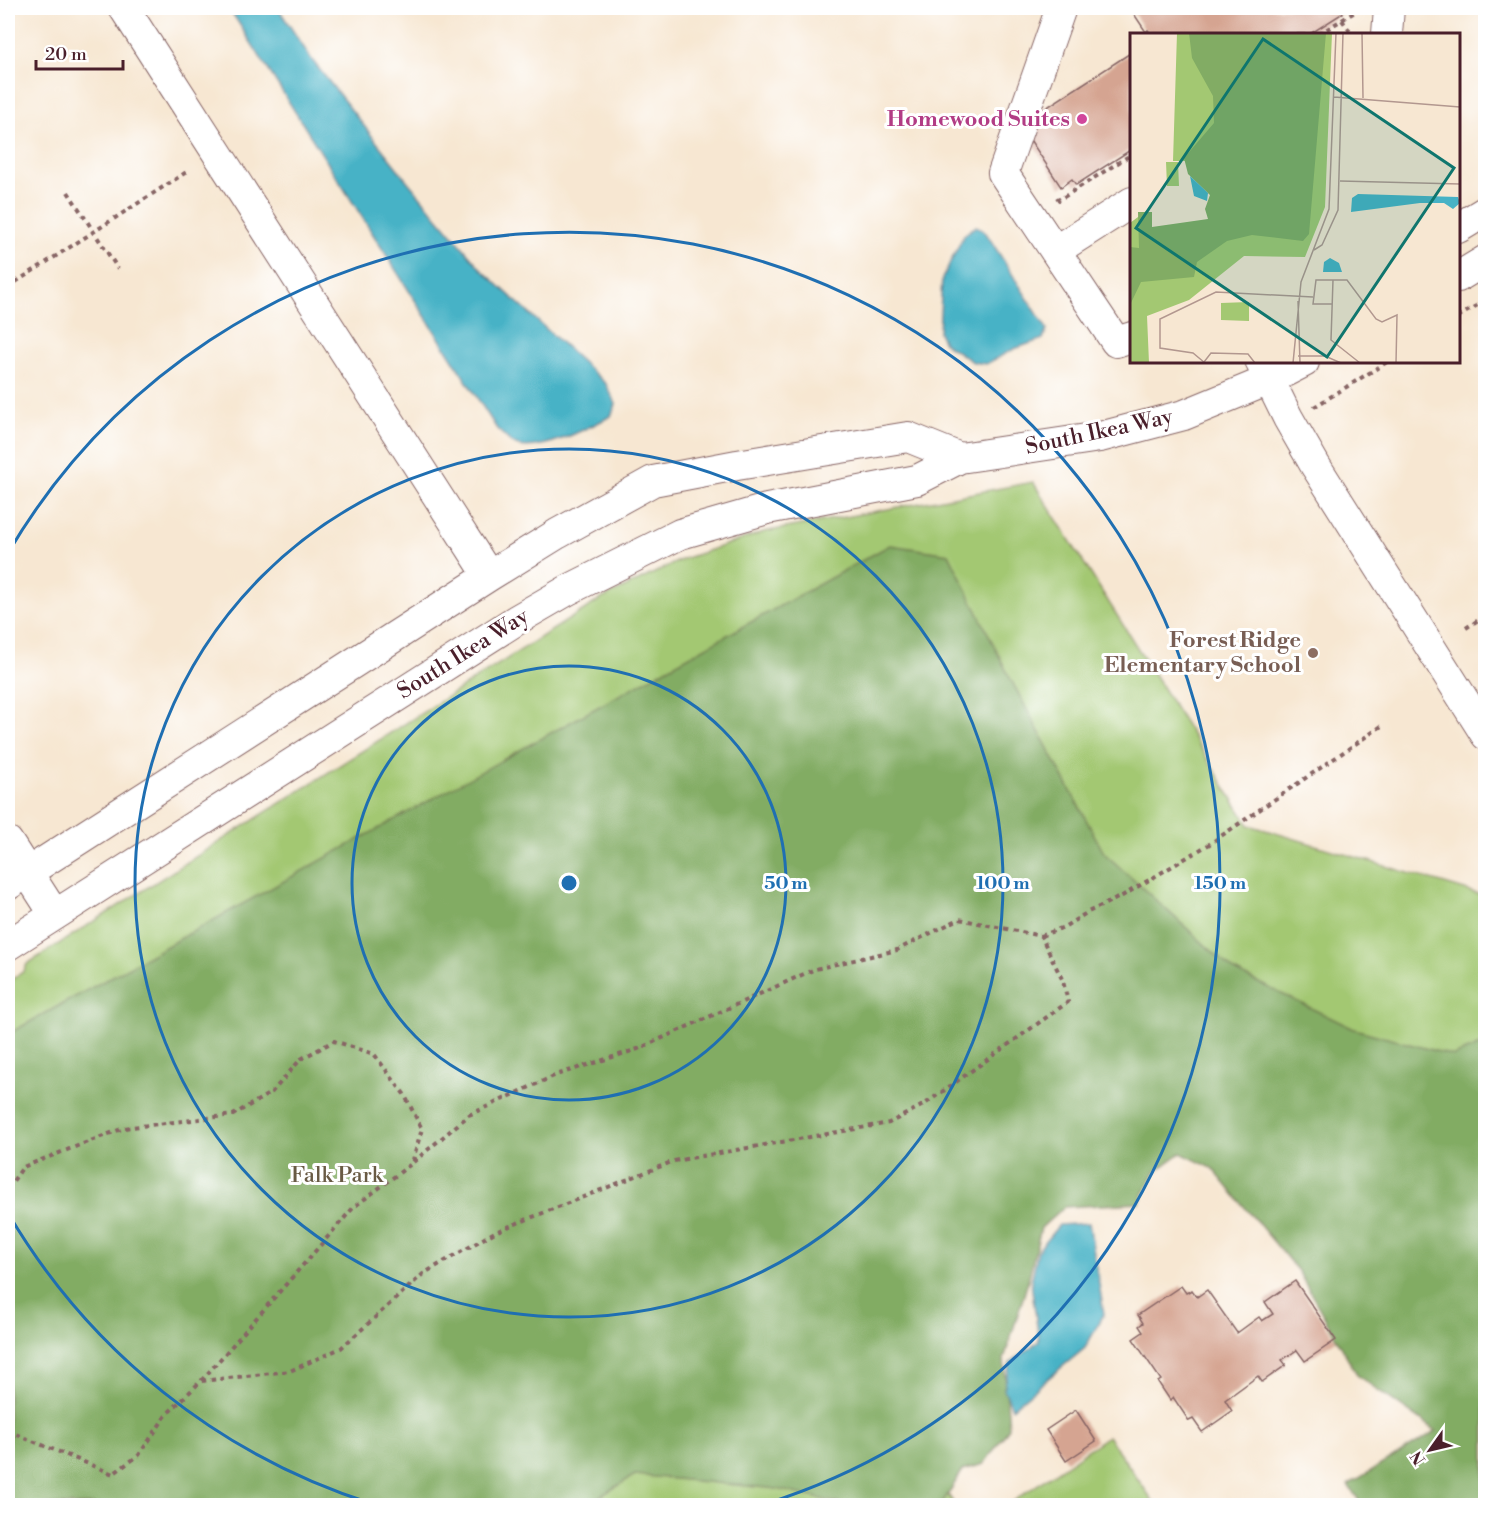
<svg xmlns="http://www.w3.org/2000/svg" width="1493" height="1513" viewBox="0 0 1493 1513" font-family="'Libre Bodoni',serif">
<style>
.green{fill:#a3c872;stroke:#76744e;stroke-width:1.5}
.forest{fill:#82ac64;stroke:#666648;stroke-width:1.5}
.water{fill:#47b2c6;stroke:#486878;stroke-width:1.5}
.building{fill:#d5a491}
.lines{fill:none;stroke-linecap:round;stroke-linejoin:round}
.minor-casing{stroke:#876565;stroke-width:32}
.path{stroke:#876565;stroke-width:4;stroke-dasharray:4.5 4.5;stroke-linecap:butt}
.minor{stroke:#fff;stroke-width:30}
.ring{fill:none;stroke:#1f6fb2;stroke-width:3}
.hotel-dot{fill:#d1479c;stroke:#fff;stroke-width:2}
.education-dot{fill:#8d6e63;stroke:#fff;stroke-width:2}
.labels{text-anchor:middle;dominant-baseline:central;stroke-width:6;stroke-linejoin:round;paint-order:stroke}
.hotel-label{font-size:22px;font-weight:bold;fill:#b23c85;stroke:#fff;text-anchor:end}
.street-label{font-size:22px;fill:#4a1f2b;stroke:#fff}
.education-label{font-size:22px;font-weight:bold;fill:#785e54;stroke:#fff;text-anchor:end}
.park-label{font-size:22px;fill:#695a44;stroke:#fff}
.inset-road{fill:none;stroke:#b2978f;stroke-width:1.5}
.view{fill:#0f766e;fill-opacity:0.15;stroke:#0f766e;stroke-width:3}
.inset-edge{fill:none;stroke:#4a1f2b;stroke-width:3}
.centre{fill:#1f6fb2;stroke:#fff;stroke-width:3}
.ring-label{font-size:18px;text-anchor:middle;font-weight:bold;fill:#1f6fb2;stroke:#fff;stroke-width:6;stroke-linejoin:round;paint-order:stroke}
</style>
<rect width="100%" height="100%" fill="#fff"/>
<filter id="ink" filterUnits="userSpaceOnUse"><feTurbulence type="fractalNoise" baseFrequency=".0167" numOctaves="2"/><feDisplacementMap in="SourceGraphic" scale="12" xChannelSelector="R" yChannelSelector="G"/><feConvolveMatrix kernelMatrix="1 2 1 2 8 2 1 2 1" color-interpolation-filters="sRGB"/></filter>
<filter id="wash" filterUnits="userSpaceOnUse"><feTurbulence type="fractalNoise" baseFrequency=".008" numOctaves="4" result="noise"/><feDisplacementMap in="SourceGraphic" scale="24" xChannelSelector="R" yChannelSelector="G"/><feGaussianBlur stdDeviation="1.35" result="paint"/><feColorMatrix in="noise" values="0 0 0 0 0 0 0 0 0 0 0 0 0 0 0 0 0 1.4 0 .05"/><feComposite in="paint" operator="in"/></filter>
<g filter="url(#wash)">
<rect width="100%" height="100%" fill="#f7e7d2"/>
<!-- green -->
<path class="green" d="M1033,482l216,343 236,71v609l-10,-53 -551,-840 -390,262 421,631 -947,1v-524l16,-11 3,-7 574,-365 82,-40 81,-27z
M1108,1436l45,65 -7,4h-138z"/>
<!-- forest -->
<path class="forest" d="M890,545l59,9 59,120 96,179 130,118 120,58 100,27 31,-13v462h-123l-14,-20 88,-54 -78,-55 -60,-105 -86,-103 -31,-15 -26,19 -16,31 -75,4 -23,21 -14,57 -23,74 5,69 -25,36 -21,6 -22,35h-94l-70,-16 -142,-14 -49,30h-578v-471z"/>
<!-- water -->
<path class="water" d="M229,8h49l34,52 97,123 73,87 124,114 10,20 -5,12c-23,12 -66,35 -92,30 -8,-1 -16,-12 -22,-17z
M976,226l10,7 61,96 -4,10 -29,10 -28,15 -13,-2 -29,-19 -5,-11 3,-53 22,-44z
M1089,1223l15,91 -19,34 -73,60 -8,-19 6,-26 29,-22 -8,-59 7,-32 21,-25z"/>
<g id="blocks">
<!-- building -->
<path class="building" d="M1130,8h210l3,5 -33,21h-159l-3,-4 -2,2z
M1132,52v97l-56,36 -4,-6 -11,8 -38,-58 9,-12z
M1295,1281l41,59 -31,21 -8,-11 -15,10 4,5 -24,17 -4,-6 -33,24 7,11 -30,21 -9,-13 -4,2 -16,-24 -3,3 -12,-18 3,-2 -28,-41 10,-7 -4,-6 4,-3 -5,-8 43,-29 5,7 6,-3 5,7 10,-7 30,43 22,-16 3,4 11,-7 -8,-12z
M1076,1410l20,31 -30,20 -20,-31z"/>
</g>
</g>
<g filter="url(#ink)">
<use href="#blocks" fill-opacity="0" stroke="#876565" stroke-width="1.5"/>
<g class="lines">
<!-- minor casing -->
<g class="minor-casing">
<path id="minor" d="M124,8l365,568
M1061,8l-58,165 113,169 16,-5
M1387,34l2,-26
M1458,228l28,-17
M1055,251l77,-49
M1458,277l28,-17
M1261,363l27,55 27,47 171,270
M8,842l47,73
M8,885l481,-309 68,-42 96,-53 84,-16 171,-28 52,21
M8,945l510,-326 50,-29 112,-56 87,-25 150,-29 43,-22 140,-21 84,-22 85,-35 35,-18"/>
</g>
<!-- path -->
<path class="path" d="M1342,20l10,14
M1319,34l39,-24
M68,192l50,77
M1057,197l2,3 73,-46
M8,287l180,-116
M1458,317l28,-17
M1314,407l73,-45
M1466,628l20,-13
M1041,936l23,-9 24,-15 34,-16 86,-51 175,-120
M8,1188l15,-21 101,-39 109,-13 39,-23 29,-33 33,-18 40,13 30,40 18,35 -10,34
M8,1431l105,43 26,-19 28,-41 34,-33 153,-174 57,-43 58,-49 87,-40 82,-26 177,-80 82,-19 62,-31 82,17 22,45 5,21 -143,102 -36,19 -215,38 -179,71 -72,42 -82,74 -51,23 -89,10"/>
<!-- minor -->
<use href="#minor" class="minor"/>
</g>
</g>
<!-- distance rings -->
<g class="ring">
<circle cx="569" cy="883" r="217"/>
<circle cx="569" cy="883" r="434"/>
<path d="M373 1504A651 651 0 0 1 8 1213M8 553A651 651 0 1 1 765 1504"/>
</g>
<!-- markers -->
<circle class="hotel-dot" cx="1082" cy="119" r="6"/>
<circle class="education-dot" cx="1313" cy="653" r="6"/>
<g class="labels">
<!-- hotel labels -->
<g class="hotel-label">
<text x="1070" y="119">Homewood Suites</text>
</g>
<!-- street labels -->
<g class="street-label">
<text transform="translate(1099 432) rotate(-12)">South Ikea Way</text>
<text transform="translate(463 654) rotate(-32)">South Ikea Way</text>
</g>
<!-- education labels -->
<g class="education-label">
<text x="1301" y="640">Forest Ridge<tspan x="1301" dy="25">Elementary School</tspan></text>
</g>
<!-- park labels -->
<g class="park-label">
<text x="337" y="1175">Falk Park</text>
</g>
</g>
<!-- overview -->
<g transform="translate(1130 33)">
<rect width="330" height="330" fill="#f7e7d2"/>
<path d="M47,0h155l-7,174 -20,50 -61,-1 -55,44 -42,16 2,47h-19v-140l16,-12 -1,19 153,3v-72h-125zM36,129h12l1,24h-12zM119,269v19l-28,-1v-17z" fill="#a3c872"/>
<path d="M59,0h137l-17,201 -6,7 -51,-6 -25,6 -30,21 -3,15 -53,5 -11,23v-58l9,1 -1,-36h14v15l56,-8 -3,-10 5,-14 -22,-21 -4,-16 30,-35 -1,-27 -21,-38z" fill="#82ac64"/>
<path d="M60,143l18,17 -1,8 -13,-5zM228,161l100,3 2,6 -7,6 -9,-6h-24l-69,9 1,-14zM200,225l9,5 3,9h-19l1,-10z" fill="#47b2c6"/>
<path class="inset-road" d="M232,0l1,65M204,64l126,10M210,148l120,3M184,217l8,-5 16,-35 5,-177M203,247l-2,60 29,23M168,268l2,62M202,271h-19l3,-24h31l29,39 6,3 15,-7 -1,48M168,323h27l16,7M74,329l7,-9 37,1 7,9M75,330l-12,-10 -33,-5v-29l56,-27 97,5M163,330l8,-81 28,-73 7,-176"/>
<path class="view" d="M133,6l191,129 -127,189 -191,-129z"/>
<rect width="330" height="330" class="inset-edge"/>
</g>
<circle cx="569" cy="883" r="9" class="centre"/>
<g class="ring-label">
<text x="786" y="889">50 m</text>
<text x="1003" y="889">100 m</text>
<text x="1220" y="889">150 m</text>
</g>
<!-- margin -->
<rect width="1493" height="1513" fill="none" stroke="#fff" stroke-width="30"/>
<!-- north arrow -->
<g transform="translate(1430 1450) rotate(236)" stroke="#ffffff" stroke-width="4.5" paint-order="stroke">
<path d="M0-4.5L10 22L0 15L-10 22Z" fill="#4a1f2b"/>
<text y="-9" font-size="16" font-weight="bold" text-anchor="middle" fill="#4a1f2b">N</text>
</g>
<!-- scale -->
<path d="M36 60v9h87v-9" fill="none" stroke="#4a1f2b" stroke-width="3"/>
<text x="45" y="60" font-size="18" fill="#4a1f2b" stroke="#ffffff" stroke-width="4.5" paint-order="stroke">20 m</text>
</svg>
